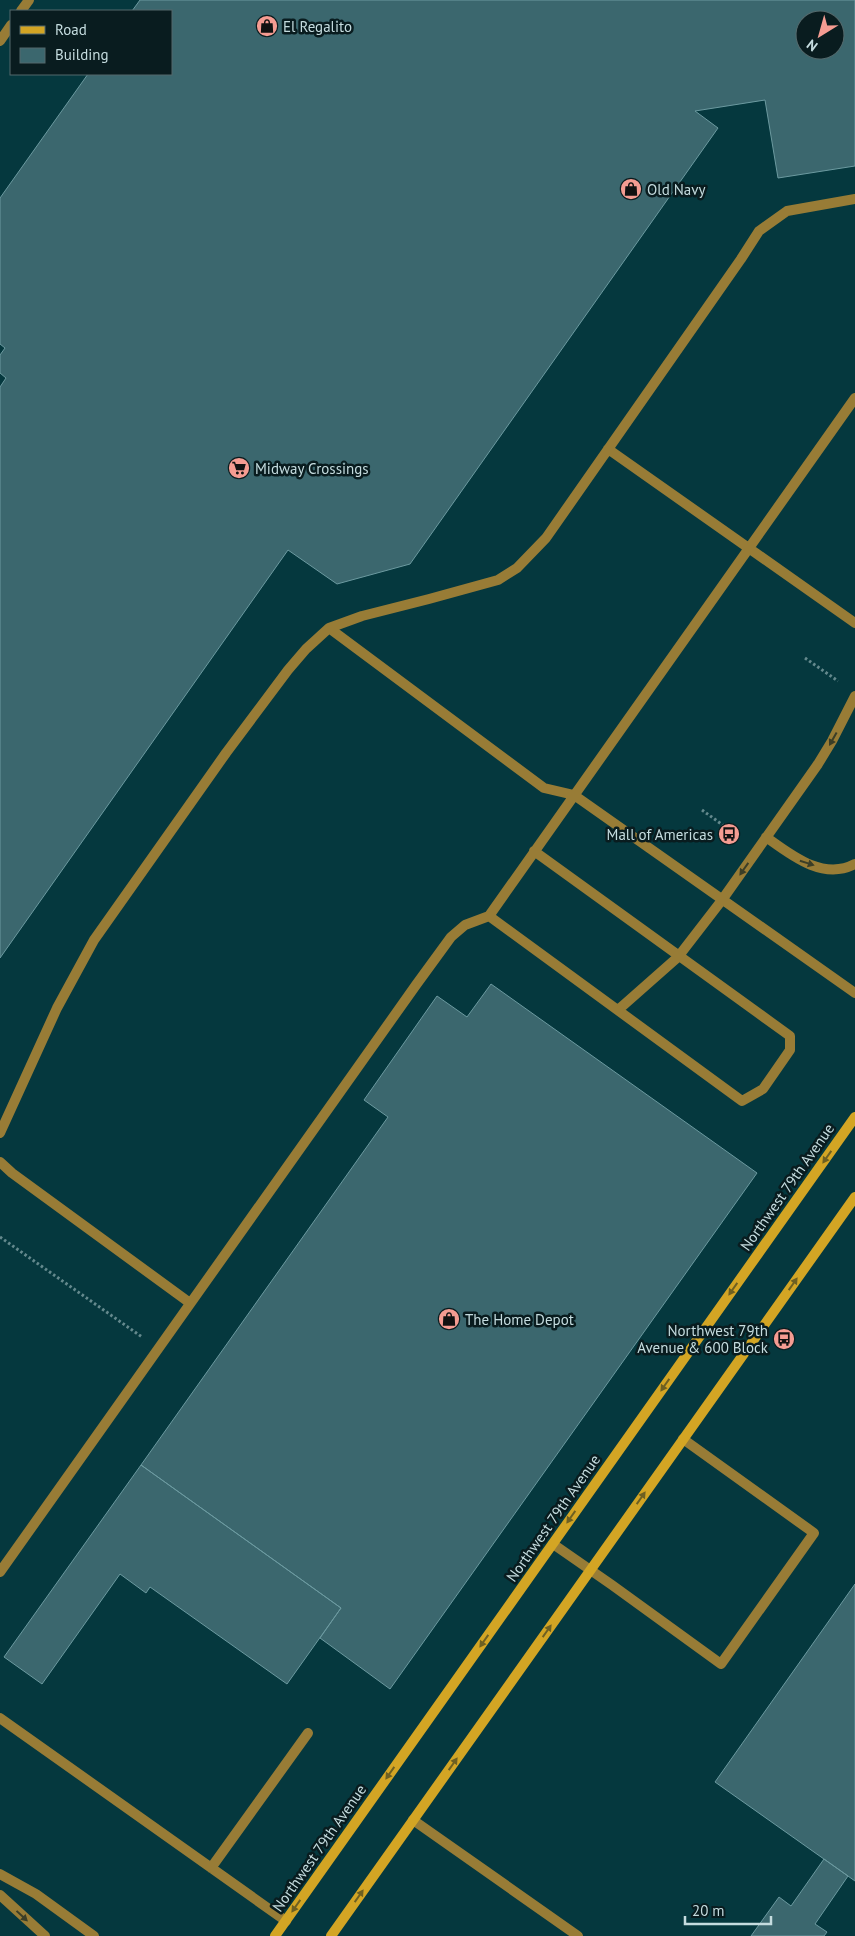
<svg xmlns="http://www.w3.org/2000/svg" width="855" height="1936" viewBox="0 0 855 1936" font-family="'PT Sans',sans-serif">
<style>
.building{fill:#3b676e;stroke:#6c9aa0;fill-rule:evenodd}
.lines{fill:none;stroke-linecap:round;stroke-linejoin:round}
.path{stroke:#64898d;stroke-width:3;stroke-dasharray:2.5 2.5;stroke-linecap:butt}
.lane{stroke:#987c36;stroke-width:10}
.street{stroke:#987c36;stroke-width:10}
.secondary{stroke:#d3a524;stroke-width:10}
.oneway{fill:#3b3e27}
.oneway2{fill:#6e6022}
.labels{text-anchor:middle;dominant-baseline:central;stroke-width:5;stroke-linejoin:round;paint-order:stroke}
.poi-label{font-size:15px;fill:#c5dcdf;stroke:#091c1f;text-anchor:start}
.street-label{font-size:15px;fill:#c5dcdf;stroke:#091c1f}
</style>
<rect width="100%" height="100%" fill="#05383e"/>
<!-- building -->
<path class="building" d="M140,0h715v166l-77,12 -13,-78 -70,11 23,17 -308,436 -73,20 -49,-34 -288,408v-571l6,-9 -6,-5v-18l5,-7 -5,-4v-146l88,-124h83v-63h-39zM805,20h30v30h-30z
M491,984l266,189 -367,516 -70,-51 21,-30 -200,-143 247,-348 -24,-17 73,-104 30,21z
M141,1465l200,143 -54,76 -137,-97 -4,6 -26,-19 -78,110 -38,-27z
M855,1584v297l-140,-99z
M824,1859l24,17 -33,48 12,8 -3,4h-73l28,-39 12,9z"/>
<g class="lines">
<!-- path -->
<path class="path" d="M805,658l33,23
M702,810l29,21
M0,1237l142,100"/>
<!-- lane -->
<path class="lane" d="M21,11l8,-11
M0,41l11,-16
M608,449l247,174
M329,628l215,160 30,7 281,198
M766,837c25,18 57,44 89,27
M489,916l253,185 21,-12 27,-39v-14l-256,-185
M618,1010l60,-53 44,-57 96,-136 14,-23 23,-45
M0,1133l57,-125 37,-68 132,-187 62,-83 18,-21 23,-21 33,-12 67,-17 69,-19 19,-12 29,-30 195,-279 18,-28 28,-20 68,-12
M0,1162l12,11 178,130
M553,1544l59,41 109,79 93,-131 -131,-94
M0,1572l416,-587 35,-48 14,-12 24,-9 366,-518
M0,1718l286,203
M413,1820l165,116
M211,1868l97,-135"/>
<!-- street -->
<path class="street" d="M0,1874l36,20 58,42
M0,1895l45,41"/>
<!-- secondary -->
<path class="secondary" d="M275,1936l580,-819
M331,1936l524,-739"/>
</g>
<!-- one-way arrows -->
<defs><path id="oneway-solid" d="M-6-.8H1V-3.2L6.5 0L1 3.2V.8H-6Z" transform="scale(1.25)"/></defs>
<g class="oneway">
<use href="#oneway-solid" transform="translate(833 739) rotate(119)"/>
<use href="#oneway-solid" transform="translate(807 863) rotate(18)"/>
<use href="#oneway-solid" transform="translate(744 869) rotate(125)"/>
<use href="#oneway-solid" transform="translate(22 1916) rotate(43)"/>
</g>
<g class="oneway2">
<use href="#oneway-solid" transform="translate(827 1157) rotate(125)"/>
<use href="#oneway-solid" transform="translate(793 1284) rotate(-55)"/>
<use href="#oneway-solid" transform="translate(733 1289) rotate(125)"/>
<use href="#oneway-solid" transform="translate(665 1385) rotate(125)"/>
<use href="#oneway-solid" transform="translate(641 1498) rotate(-55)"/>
<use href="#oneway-solid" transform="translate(571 1517) rotate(125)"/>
<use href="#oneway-solid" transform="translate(547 1631) rotate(-55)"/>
<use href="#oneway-solid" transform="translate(484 1641) rotate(125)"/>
<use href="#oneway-solid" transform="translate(453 1764) rotate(-55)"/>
<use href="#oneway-solid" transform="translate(390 1773) rotate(125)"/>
<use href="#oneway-solid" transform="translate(359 1896) rotate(-55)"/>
<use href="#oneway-solid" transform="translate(296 1906) rotate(125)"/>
</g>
<!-- icons -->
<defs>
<g id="shop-disc" transform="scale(1.125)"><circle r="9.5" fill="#f59c92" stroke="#091c1f"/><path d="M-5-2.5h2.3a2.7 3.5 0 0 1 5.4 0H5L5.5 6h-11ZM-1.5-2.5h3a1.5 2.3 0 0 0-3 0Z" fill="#111"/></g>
<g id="supermarket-disc" transform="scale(1.125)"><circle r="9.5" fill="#f59c92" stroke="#091c1f"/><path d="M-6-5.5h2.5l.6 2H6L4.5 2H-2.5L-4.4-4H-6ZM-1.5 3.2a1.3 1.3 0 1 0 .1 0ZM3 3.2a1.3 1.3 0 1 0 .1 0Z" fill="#111"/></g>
<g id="bus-disc" transform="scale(1.125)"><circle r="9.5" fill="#f59c92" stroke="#091c1f"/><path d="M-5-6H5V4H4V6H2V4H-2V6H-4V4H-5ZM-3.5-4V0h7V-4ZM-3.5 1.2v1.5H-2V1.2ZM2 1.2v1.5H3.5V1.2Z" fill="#111"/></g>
</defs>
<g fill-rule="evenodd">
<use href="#shop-disc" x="267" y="26"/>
<use href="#shop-disc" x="631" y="189"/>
<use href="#supermarket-disc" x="239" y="468"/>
<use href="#bus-disc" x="729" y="834"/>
<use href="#shop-disc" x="449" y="1319"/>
<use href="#bus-disc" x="784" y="1339"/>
</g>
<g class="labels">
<!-- poi labels -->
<g class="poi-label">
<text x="283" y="26">El Regalito</text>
<text x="647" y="189">Old Navy</text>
<text x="255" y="468">Midway Crossings</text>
<text x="713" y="834" text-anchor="end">Mall of Americas</text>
<text x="465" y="1319">The Home Depot</text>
<text x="768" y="1330" text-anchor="end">Northwest 79th<tspan x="768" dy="17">Avenue &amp; 600 Block</tspan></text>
</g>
<!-- street labels -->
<g class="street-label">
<text transform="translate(787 1187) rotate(-55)">Northwest 79th Avenue</text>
<text transform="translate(553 1518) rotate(-55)">Northwest 79th Avenue</text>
<text transform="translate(319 1848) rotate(-55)">Northwest 79th Avenue</text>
</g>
</g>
<!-- legend -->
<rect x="10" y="10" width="162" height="65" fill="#091c1f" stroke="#54696c"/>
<rect x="20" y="26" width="25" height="8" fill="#d3a524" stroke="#54696c"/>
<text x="55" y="35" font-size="15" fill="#c5dcdf">Road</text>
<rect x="20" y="48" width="25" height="15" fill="#3b676e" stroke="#54696c"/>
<text x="55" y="60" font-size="15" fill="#c5dcdf">Building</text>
<!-- north arrow -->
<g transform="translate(820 35) rotate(217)"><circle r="24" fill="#091c1f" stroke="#54696c"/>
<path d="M0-4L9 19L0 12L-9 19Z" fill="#f59c92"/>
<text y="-8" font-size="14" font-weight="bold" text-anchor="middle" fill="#c5dcdf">N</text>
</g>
<!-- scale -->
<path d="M685 1916v8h86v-8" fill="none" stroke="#c5dcdf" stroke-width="2.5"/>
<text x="692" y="1916" font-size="15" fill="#c5dcdf" stroke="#091c1f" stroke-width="4" paint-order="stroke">20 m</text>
</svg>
